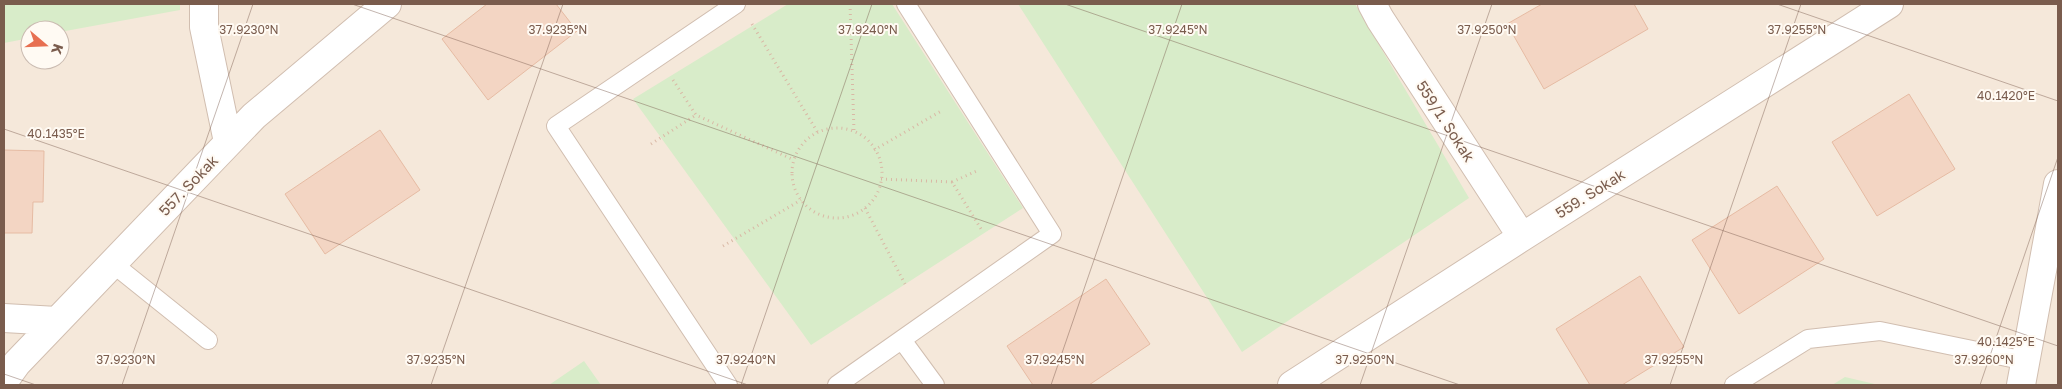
<svg xmlns="http://www.w3.org/2000/svg" width="2062" height="389" viewBox="0 0 2062 389" font-family="'Golos Text',sans-serif">
<style>
.residential{fill:#f5e8da;fill-rule:evenodd}
.green{fill:#d8ecc9}
.building{fill:#f3d5c3;stroke:#e6bba3}
.lines{fill:none;stroke-linecap:round;stroke-linejoin:round}
.service-casing{stroke:#d1beb0;stroke-width:20}
.minor-casing{stroke:#d1beb0;stroke-width:30}
.path{stroke:#d9b8a5;stroke-width:3;stroke-dasharray:1 4;stroke-linecap:butt}
.service{stroke:#fff;stroke-width:18}
.minor{stroke:#fff;stroke-width:28}
.ticks{fill:none;stroke:#7a5c4d;stroke-width:1;stroke-opacity:0.45}
.labels{text-anchor:middle;dominant-baseline:central;stroke-width:4;stroke-linejoin:round;paint-order:stroke}
.street-label{font-size:15px;fill:#7a5c4d;stroke:#fffaf3}
.ticks-label{font-size:12px;text-anchor:middle;fill:#7a5c4d;stroke:#fffaf3;stroke-width:4;stroke-linejoin:round;paint-order:stroke}
</style>
<rect width="100%" height="100%" fill="#fdf6ec"/>
<!-- residential -->
<path class="residential" d="M4,4h2054v381h-2054zM30,30h30v30h-30z"/>
<!-- green -->
<path class="green" d="M4,4h176v6l-120,22v-2h-30v8l-26,5z
M788,4h104l131,204 -212,137 -178,-246z
M1018,4h337l114,194 -227,154z
M584,361l17,24h-52z
M1845,377l34,8h-47z"/>
<!-- building -->
<path class="building" d="M487,4h69l21,27 -89,69 -46,-61z
M1542,4h92l14,25 -104,60 -37,-65z
M1909,94l46,75 -78,47 -45,-74z
M380,130l40,60 -95,64 -40,-60z
M4,150l40,1 -1,51h-10l-1,31h-28z
M1777,186l47,73 -85,55 -47,-74z
M1640,276l44,71 -62,38h-32l-34,-56z
M1106,279l44,65 -61,41h-56l-26,-39z"/>
<g class="lines">
<!-- service casing -->
<g class="service-casing">
<path id="service" d="M112,263l96,77
M902,340l33,45
M728,385l-172,-259 180,-122
M837,385l215,-151 -146,-230
M1734,385l74,-46 72,-8 146,30"/>
</g>
<!-- minor casing -->
<g class="minor-casing">
<path id="minor" d="M204,4v23l24,115
M1372,4l8,15 142,218
M4,318l53,3
M4,381l13,-18 237,-247 133,-112
M1292,385l230,-148 367,-233
M2021,385l37,-201"/>
</g>
<!-- path -->
<path class="path" d="M850,4l4,128
M752,24l66,109
M673,80l23,35 98,45
M792 173a45 45 0 1 1 90 0a45 45 0 1 1-90 0Z
M651,144l45,-29
M874,150l69,-40
M881,179l71,3 29,47
M952,182l27,-12
M865,208l40,76
M723,246l78,-46"/>
<!-- service -->
<use href="#service" class="service"/>
<!-- minor -->
<use href="#minor" class="minor"/>
</g>
<!-- ticks -->
<path class="ticks" d="M352,4l1108,381M1065,4l993,342M1777,4l281,97M4,129l744,256M4,374l32,11M122,385l131,-381M431,385l132,-381M741,385l131,-381M1051,385l131,-381M1360,385l132,-381M1670,385l131,-381M1980,385l78,-228"/>
<g class="labels">
<!-- street labels -->
<g class="street-label">
<text transform="translate(1446 121) rotate(57)">559/1. Sokak</text>
<text transform="translate(188 185) rotate(-46)">557. Sokak</text>
<text transform="translate(1590 193) rotate(-32)">559. Sokak</text>
</g>
</g>
<g class="ticks-label">
<text x="249" y="34">37.9230°N</text>
<text x="558" y="34">37.9235°N</text>
<text x="868" y="34">37.9240°N</text>
<text x="1178" y="34">37.9245°N</text>
<text x="1487" y="34">37.9250°N</text>
<text x="1797" y="34">37.9255°N</text>
<text x="2006" y="100">40.1420°E</text>
<text x="56" y="138">40.1435°E</text>
<text x="2006" y="346">40.1425°E</text>
<text x="126" y="364">37.9230°N</text>
<text x="436" y="364">37.9235°N</text>
<text x="746" y="364">37.9240°N</text>
<text x="1055" y="364">37.9245°N</text>
<text x="1365" y="364">37.9250°N</text>
<text x="1674" y="364">37.9255°N</text>
<text x="1984" y="364">37.9260°N</text>
</g>
<!-- border -->
<rect width="2062" height="389" fill="none" stroke="#7a5c4d" stroke-width="10"/>
<!-- north arrow -->
<g transform="translate(45 45) rotate(109)"><circle r="24" fill="#fffaf3" stroke="#cabbb1"/>
<path d="M0-4L9 19L0 12L-9 19Z" fill="#e76f51"/>
<text y="-8" font-size="14" font-weight="bold" text-anchor="middle" fill="#7a5c4d">K</text>
</g>
</svg>
